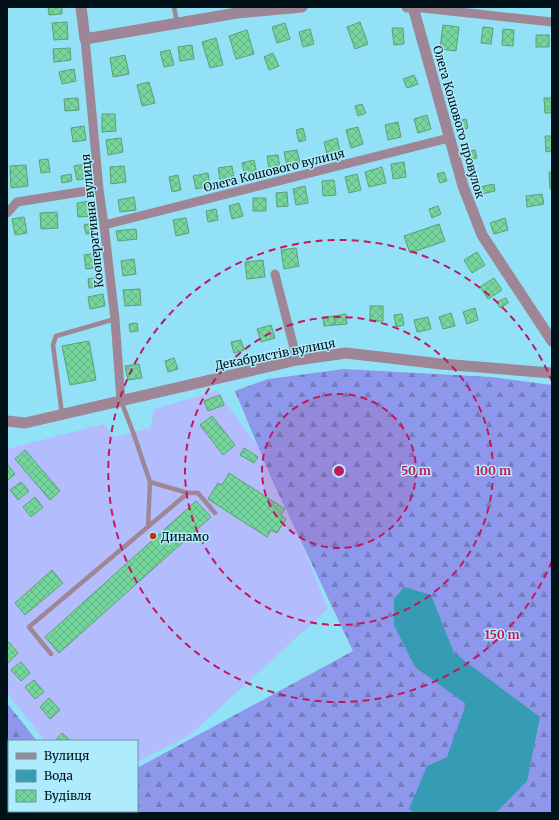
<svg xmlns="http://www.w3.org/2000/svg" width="559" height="820" viewBox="0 0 559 820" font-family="Merriweather,serif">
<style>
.grass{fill:#b3bdfd}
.forest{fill:url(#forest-firs)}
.water{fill:#359cb4}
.building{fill:url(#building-cross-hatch);stroke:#609c78}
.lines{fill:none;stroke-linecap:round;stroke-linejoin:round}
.service{stroke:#9e8697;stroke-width:4.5}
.minor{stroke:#9e8697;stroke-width:9}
.tertiary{stroke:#9e8697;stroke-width:11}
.ring{fill:none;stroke:#c2185b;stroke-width:2;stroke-dasharray:7 5}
.poi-dot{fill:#bd3500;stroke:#aeecfd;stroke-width:1.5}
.labels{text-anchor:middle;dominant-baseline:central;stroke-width:3;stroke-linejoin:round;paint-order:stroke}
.street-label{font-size:12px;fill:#001117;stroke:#aeecfd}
.poi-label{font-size:12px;fill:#001117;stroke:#aeecfd;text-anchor:start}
.centre{fill:#c2185b;stroke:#aeecfd;stroke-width:2}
.ring-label{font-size:12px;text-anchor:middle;font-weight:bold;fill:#c2185b;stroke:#aeecfd;stroke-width:3;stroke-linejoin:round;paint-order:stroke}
</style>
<defs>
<pattern id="forest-firs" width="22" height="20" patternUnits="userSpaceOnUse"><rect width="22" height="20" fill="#8d98ec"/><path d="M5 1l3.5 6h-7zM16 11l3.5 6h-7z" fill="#717bbe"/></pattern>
<pattern id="building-cross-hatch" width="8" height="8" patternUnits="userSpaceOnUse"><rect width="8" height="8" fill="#74d59d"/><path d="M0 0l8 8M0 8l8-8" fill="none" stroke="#63b686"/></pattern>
</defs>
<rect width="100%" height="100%" fill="#92e1f7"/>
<!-- grass -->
<path class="grass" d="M217,391l53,72 58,146 -138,126 -53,27v-21h-92l-38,-48v-244l97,-25 10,13 36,-9 4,-19z"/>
<!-- forest -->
<path class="forest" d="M344,369l147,8 61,8v428h-545v-110l30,38h-28v70h128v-43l216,-117 -81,-171 -37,-89 33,-12z"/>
<!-- water -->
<path class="water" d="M404,587l27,8 23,58 86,64 -13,64 -31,32h-82l-5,-4 18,-43 20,-9 19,-53 -51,-37 -21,-42v-26z"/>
<!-- building -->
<path class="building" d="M48,7h14v7l-13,1z
M67,22l1,17 -14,1 -2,-17z
M360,22l8,22 -13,5 -8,-22z
M285,23l5,16 -13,4 -5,-16z
M443,25l16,2 -3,24 -16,-2z
M483,27l10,1 -2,16 -10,-1z
M392,28h11l1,16 -10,1z
M310,29l4,15 -11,3 -4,-15z
M503,29l11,1 -1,16 -11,-1z
M247,30l7,24 -18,5 -7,-23z
M536,35h13v12h-13z
M216,38l7,27 -13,3 -8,-26z
M192,45l2,14 -14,2 -2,-14z
M70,48l1,12 -17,2 -1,-13z
M170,50l4,15 -10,2 -4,-15z
M273,53l6,13 -10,4 -5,-13z
M125,55l4,19 -16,3 -3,-19z
M74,69l2,12 -14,3 -3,-12z
M414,75l4,9 -11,4 -4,-9z
M149,82l6,21 -13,3 -5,-21z
M78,98l1,12 -14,1 -1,-12z
M544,98h8v15h-7z
M362,104l4,9 -8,3 -3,-10z
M102,114h13l1,17 -14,1z
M427,115l4,14 -13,4 -4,-14z
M466,119l2,9 -11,3 -2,-9z
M398,122l3,15 -13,3 -3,-15z
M84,126l2,14 -13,2 -2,-14z
M358,127l5,17 -12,4 -5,-18z
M303,128l3,12 -7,2 -3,-12z
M545,136h7v15l-6,1z
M121,138l2,14 -15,3 -2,-15z
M337,138l3,13 -13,4 -3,-13z
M297,150l3,13 -13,3 -3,-14z
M475,150l2,8 -10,2 -1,-8z
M278,155l2,13 -11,1 -2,-13z
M48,159l2,13 -9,1 -2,-13z
M254,160l3,14 -12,2 -3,-13z
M404,162l2,15 -13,2 -2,-15z
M86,164l3,14 -12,2 -3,-14z
M26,165l2,21 -17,2 -1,-22z
M124,166l2,16 -15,2 -1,-17z
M232,166l2,12 -14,2 -2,-12z
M382,167l4,16 -17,4 -4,-15z
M444,172l3,9 -7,2 -3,-9z
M549,172h3v17h-2z
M208,173l2,13 -14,3 -3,-13z
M71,174l1,7 -10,2 -1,-7z
M357,174l4,16 -12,3 -4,-16z
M178,175l3,15 -9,2 -3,-15z
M334,180l2,15 -13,1 -1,-15z
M494,184l1,7 -18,4 -2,-7z
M305,186l3,17 -12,2 -3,-16z
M287,192l1,14 -11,1 -1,-14z
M542,194l2,10 -17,3 -1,-11z
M134,197l2,13 -16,2 -2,-12z
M253,198h13v13h-13z
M91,201l2,15 -15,1 -1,-14z
M239,203l4,13 -11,3 -3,-13z
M438,206l3,8 -9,4 -3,-9z
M216,209l2,11 -10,2 -2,-11z
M57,212l1,16 -17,1 -1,-16z
M24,217l3,16 -12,2 -3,-16z
M186,218l3,15 -13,3 -3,-16z
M505,218l3,12 -14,4 -4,-11z
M96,222l2,10 -12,2 -2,-9z
M439,224l6,17 -35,12 -6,-17z
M136,229l1,10 -19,2 -2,-10z
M296,248l3,18 -15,3 -3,-19z
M477,252l8,13 -13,8 -8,-13z
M98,253l2,14 -14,2 -2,-14z
M134,259l2,15 -13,2 -2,-15z
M263,260l2,17 -18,2 -2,-17z
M101,277l1,10 -13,1 -1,-9z
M494,278l8,12 -14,9 -8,-12z
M140,289l1,16 -16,1 -2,-16z
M103,294l2,12 -15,3 -2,-12z
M506,298l2,5 -8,5 -3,-6z
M370,306h13v15h-13z
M475,308l3,12 -11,4 -4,-12z
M451,313l4,13 -12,3 -4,-12z
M346,314l1,10 -12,1 -1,-9z
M402,314l2,11 -8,2 -2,-12z
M334,316l1,9 -11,1 -1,-9z
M428,317l3,12 -14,3 -3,-12z
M137,323l1,8 -8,1 -1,-8z
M271,325l4,13 -14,4 -4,-13z
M241,340l3,10 -10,3 -3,-11z
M89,341l7,39 -26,5 -8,-39z
M174,358l4,11 -10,3 -3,-11z
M139,364l3,14 -14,2 -3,-14z
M220,395l4,10 -16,6 -4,-10z
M212,416l23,29 -12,10 -23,-30z
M244,448l14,9 -4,6 -14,-8z
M25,450l35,41 -10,9 -35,-41z
M7,465h1l7,9 -8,7z
M229,473l56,36 -4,6 5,4 -9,14 -6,-3 -4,7 -59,-38 10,-16 4,2z
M21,482l8,9 -11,9 -8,-10z
M35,497l8,10 -12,10 -8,-10z
M196,501l15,16 -152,136 -14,-16z
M52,570l11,13 -38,32 -10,-12z
M9,642l9,11 -11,11v-20z
M21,662l9,11 -9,8 -10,-11z
M34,680l10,12 -9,7 -10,-12z
M49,698l11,12 -10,9 -10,-12z
M62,733l9,8h-16z"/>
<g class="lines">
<!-- service -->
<path class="service" d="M174,7l3,16
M121,401l12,31 17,50
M62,414l-9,-69 3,-9 59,-17
M148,527l2,-45 38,11h10l17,20
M51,654l-22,-27 159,-134"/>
<!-- minor -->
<path class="minor" d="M413,7l139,15
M85,39l14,150 5,36 11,94 6,82
M7,213l10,-11 82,-13
M104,225l345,-87
M275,274l22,86"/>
<!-- tertiary -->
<path class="tertiary" d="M81,7l4,32 152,-26 65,-6
M407,7h6l50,179 19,49 70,106
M7,421l18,2 272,-63 49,-7 95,11 111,9"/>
</g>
<!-- distance rings -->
<circle cx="339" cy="471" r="77" fill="#c2185b" fill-opacity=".12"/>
<g class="ring">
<circle cx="339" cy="471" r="77"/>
<circle cx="339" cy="471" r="154"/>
<path d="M552 561A231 231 0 1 1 552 381"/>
</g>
<!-- markers -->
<circle class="poi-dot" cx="153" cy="536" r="4"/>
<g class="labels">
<!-- street labels -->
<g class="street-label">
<text transform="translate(459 122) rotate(74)">Олега Кошового провулок</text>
<text transform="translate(274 170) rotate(-14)">Олега Кошового вулиця</text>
<text transform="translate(92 221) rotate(-96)">Кооперативна вулиця</text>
<text transform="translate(275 354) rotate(-11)">Декабристів вулиця</text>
</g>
<!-- poi labels -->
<g class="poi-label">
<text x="161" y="536">Динамо</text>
</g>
</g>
<circle cx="339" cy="471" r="6" class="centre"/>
<g class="ring-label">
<text x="416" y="475">50 m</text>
<text x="493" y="475">100 m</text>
<text x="502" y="639">150 m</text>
</g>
<!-- border -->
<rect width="559" height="820" fill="none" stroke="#001117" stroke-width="16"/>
<!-- legend -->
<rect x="8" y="740" width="130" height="72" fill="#aeecfd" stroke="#6894a1"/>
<rect x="16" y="753" width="20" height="6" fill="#9e8697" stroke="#6894a1"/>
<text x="44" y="760" font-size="12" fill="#001117">Вулиця</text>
<rect x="16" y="770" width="20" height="12" fill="#359cb4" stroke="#6894a1"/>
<text x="44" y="780" font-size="12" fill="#001117">Вода</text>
<rect x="16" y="790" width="20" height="12" fill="url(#building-cross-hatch)" stroke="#6894a1"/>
<text x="44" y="800" font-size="12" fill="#001117">Будівля</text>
</svg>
